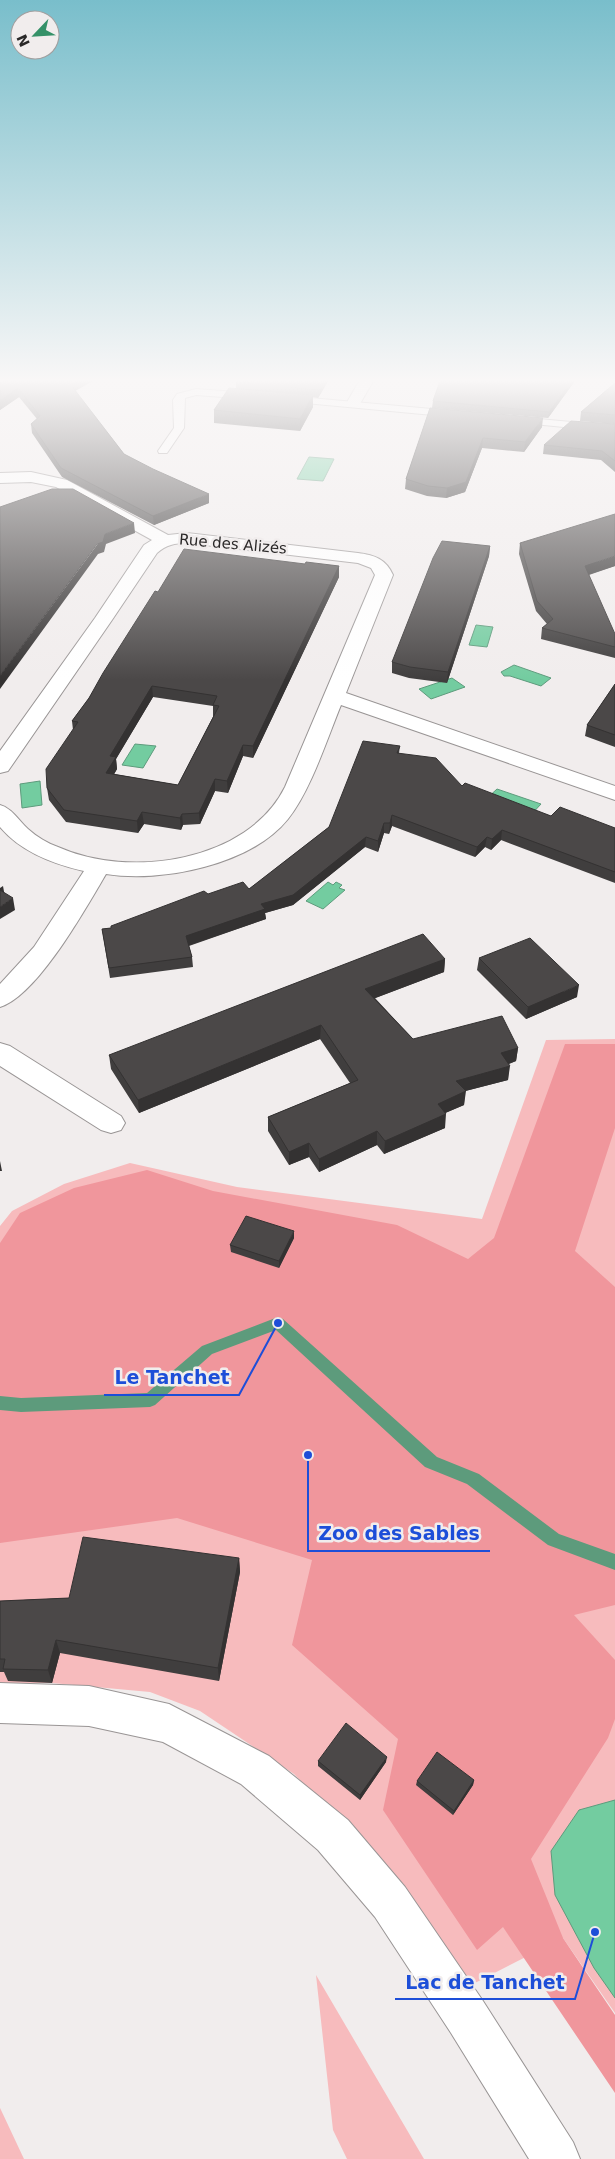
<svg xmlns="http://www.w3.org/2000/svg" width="615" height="2159" viewBox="0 0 615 2159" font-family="'DejaVu Sans',sans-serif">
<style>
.green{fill:#f7bbbd}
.forest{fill:#f0969c}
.water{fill:#73cca0;stroke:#5d9b7c}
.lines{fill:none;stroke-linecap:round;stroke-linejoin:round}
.stream{fill:#5d9b7c;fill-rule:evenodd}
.lane-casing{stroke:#999595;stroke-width:2}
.street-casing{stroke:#999595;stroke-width:2}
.lane{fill:#fff;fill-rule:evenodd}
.street{fill:#fff;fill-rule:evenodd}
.wall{fill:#403e3e;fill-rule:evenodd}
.shaded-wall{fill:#343232}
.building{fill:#4b4848;stroke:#343232;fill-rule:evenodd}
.labels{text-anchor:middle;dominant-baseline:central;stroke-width:5;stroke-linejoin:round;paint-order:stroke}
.far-street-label{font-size:15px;fill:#2a2828;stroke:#f1eded}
.leader{fill:none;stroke:#1d4ed8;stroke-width:2}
.callout-dot{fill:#1d4ed8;stroke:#f1eded;stroke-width:2}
.callout-label{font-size:19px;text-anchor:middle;font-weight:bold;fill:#1d4ed8;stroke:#f1eded;stroke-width:5;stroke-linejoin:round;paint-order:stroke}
</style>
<rect width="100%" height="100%" fill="#f1eded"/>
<!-- green -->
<path class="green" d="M615,1039v974l-52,-75 -92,47 -79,-109 -98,-102 -94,-63 -50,-19 -98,-9h-52v-457l12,-15 52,-27 66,-21 107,24 245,32 64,-179z
M316,1975l108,184h-77l-14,-29z
M0,2108l1,2 23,49h-24z"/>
<!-- forest -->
<path class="forest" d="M565,1044h50v84l-40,123 40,36v318l-41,10 41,45v59l-7,19 -77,121 32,79 52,77v78l-112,-166 -26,23 -94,-140 15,-71 -106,-94 20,-85 -135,-42 -177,25v-300l20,-30 54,-25 73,-18 66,21 184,34 71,34 26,-21z"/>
<!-- water -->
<path class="water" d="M309,457l25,2 -11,22 -26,-2z
M476,625l17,2 -6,20 -18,-2z
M514,665l37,13 -10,8 -31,-10h-6l-3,-4z
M452,678l13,9 -34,12 -12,-10z
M135,744l21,2 -13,22 -21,-3z
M40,781l2,24 -20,3 -2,-24z
M497,789l44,15 -12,13 -44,-17z
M328,882l5,3 3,-3 6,3 -3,3 6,2 -22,19 -17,-8z
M615,1800v198l-21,-30 -39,-73 -4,-44 28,-41z"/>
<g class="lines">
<!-- stream -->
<path class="stream" d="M278,1317l5,2 154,138 42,17 80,60 56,20v16l-67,-25 -81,-61 -42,-17 -149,-137 -64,24 -57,51 -5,2 -129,5 -21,-2v-14l21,2 126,-5 55,-47z"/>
<!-- lane casing -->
<g class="lane-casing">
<path id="lane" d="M196,389l54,4 5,3 -5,3 -54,-4 -11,3 -1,30 -17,25h-8l-1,-2 16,-23 -1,-28 4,-6z
M288,396l166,15 5,3 -5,3 -170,-16 -1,-2z
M517,417l98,9v6l-102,-10 -1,-2z"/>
</g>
<!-- street casing -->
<g class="street-casing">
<path id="street" d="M361,378h14l-17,29h-10l-2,-3z
M31,472l36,8 101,55 19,-2 171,20c16,2 28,6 35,22l-47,118 269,93v14l-274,-95c-14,34 -30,85 -53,114 -37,46 -126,64 -182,55 -20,34 -69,122 -106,133v-23l34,-37 50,-76c-31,-7 -63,-19 -84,-44v-22c12,3 19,16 28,24 9,8 19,14 30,18 71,32 190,15 227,-60l90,-212 -4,-7 -13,-5 -171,-20c-12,0 -21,2 -30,10l-45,67 -104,151 -8,2v-22l95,-133 49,-73 8,-5 -96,-53 -25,-5 -31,1v-10z
M0,1043l10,3 111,70 4,7 -4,7 -10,3 -10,-3 -101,-64z
M0,1683l89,3 80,18 100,52 79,64 57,67 78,114 90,141 7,17h-51l-78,-126 -76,-116 -57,-67 -77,-66 -78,-42 -74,-16 -89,-3z"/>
</g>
<!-- lane -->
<use href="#lane" class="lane"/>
<!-- street -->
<use href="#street" class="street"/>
</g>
<!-- wall -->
<path class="wall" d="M0,378h98l-23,13 49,63 85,49 -55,22 -92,-48 -30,-44 -1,-9 6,-5 -18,-22 -19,13z
M238,378h92l-12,20 -5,-1v10l-13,24 -86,-8v-13l22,-22v-6l3,-4z
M441,378h136l-29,40 -116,-10 1,-7z
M615,383v41l-35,-3 1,-9z
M430,408l112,19 -18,25 -42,-4 -17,44 -19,6 -19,-2 -22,-7 1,-10z
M615,424v48l-14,-12 -58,-6 1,-9z
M520,543l95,23 -26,9 26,72v11l-74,-19 1,-11 5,-4 -11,-13 -17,-57z
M490,546l-1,10 -42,127 -38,-5 -17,-5v-11z
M305,564l34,2v11l-86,181 -10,-2 -15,37 -13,-2 -15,33 -17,1 -2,5 -37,-6 -6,9 -72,-11 -17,-22 -2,-12 26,-58 -1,-9 17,-23 69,-106zM153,697l60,9v11l-35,68 -64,-11 3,-5 -1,-10z
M615,684v63l-30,-11 2,-11z
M400,746l-1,7 63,33 89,30 64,12v55l-114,-43 -10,10 -6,-3 -10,10 -83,-31 -3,8 -5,-1 -6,19 -13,-5 -72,58 -28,8 1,6 -77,27 3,11 1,10 -83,11 -8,-49 9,-1 97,-34 41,-5 80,-62z
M479,958l98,39 -51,22 -49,-49z
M445,959l-1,13 -69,26 38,41 105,9 -2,13 -7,3 -1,16 -43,11 -1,14 -19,8v15l-61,26 -7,-9 -58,27 -10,-15 -20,8 -21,-34v-14l82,-34 -30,-44 -181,74 -28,-44 -2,-14z
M294,1238l-15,30 -48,-16 -1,-7z
M239,1558l1,14 -21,109 -159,-28 -8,30 -44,-2 -4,-9h-4v-71l69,-3z
M318,1761l68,1 -26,38 -42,-34z
M474,1780l-1,5 -20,30 -37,-30 1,-4z"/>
<!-- shaded-wall -->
<path class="shaded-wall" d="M83,378h15l-27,15v-8z
M326,378h4l-12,20 1,-8z
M574,378h3l-29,40 1,-6z
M18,388l1,9 -19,13v-9z
M313,395v12l-13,24v-12z
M543,418l-1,9 -18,25 1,-10z
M483,438l-1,10 -17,44 -19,6 1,-10z
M209,494v9l-55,22 -1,-9z
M134,523l1,10 -29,11 -2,8 -6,2 -98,135v-13l105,-142z
M490,546l-1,10 -42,127 1,-11z
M615,556v10l-31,10 1,-10z
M339,566v11l-86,181v-12z
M152,686l1,11 -37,62 1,10 -9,16 -2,-12 4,-17z
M243,745v11l-15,37 -1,-12z
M215,779v12l-15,33 -1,-11z
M142,812l2,12 -6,9 -1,-12z
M182,814l1,11 -2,5 -1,-12z
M392,815v11l-3,8 1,-11z
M384,823v10l-6,19v-11z
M502,830l-1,10 -10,10 1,-11z
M366,837l-1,10 -72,58 -28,8 1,6 -79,27 -1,-10 75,-32z
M487,837l-2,10 -10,10 2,-10z
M3,886l2,11 -5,1v-10z
M13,898l2,12 -15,9v-12z
M445,959l-1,13 -79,30v-13z
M579,985l-2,12 -51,22 2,-12z
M321,1025l-1,14 -181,74 -1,-13z
M518,1048l-2,13 -16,6 1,-14z
M510,1066l-2,14 -54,14 2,-13z
M466,1091l-2,14 -28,12 2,-13z
M446,1114l-1,14 -61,26 1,-13z
M377,1131v14l-58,27v-13z
M309,1143v14l-20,8v-13z
M0,1161l2,10h-2z
M294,1231v7l-15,30v-7z
M239,1558l1,14 -21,109 -1,-13z
M56,1640l4,13 -8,30 -4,-13z
M387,1757l-1,5 -26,38v-5z
M474,1780l-1,5 -20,30 1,-4z"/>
<!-- building -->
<path class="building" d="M0,378h83l-12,7 53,69 29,15 56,25 -56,22 -92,-48 -30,-44 9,-8 -22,-28 -18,13z
M239,378h87l-7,12 -83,-8z
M441,378h133l-25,34 -116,-11z
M615,383v32l-34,-3z
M229,388l84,7 -13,24 -86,-9z
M430,408l113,10 -18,24 -42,-4 -17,44 -19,6 -19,-2 -22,-7z
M571,421l44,3v37l-13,-10 -58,-6z
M52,489h21l61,34 -29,11 -2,8 -6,2 -97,132v-169z
M615,514v42l-30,10 30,68v13l-73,-19 11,-9 -16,-18 -17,-58z
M442,541l48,5 -42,126 -38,-5 -18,-5 41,-104z
M184,549l121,15 1,-2 33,4 -86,180 -10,-1 -16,36 -12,-2 -16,34 -17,1 -2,4 -38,-6 -5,9 -73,-11 -17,-22 -1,-19 32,-47 -6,-1 17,-23 14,-25 52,-82 3,1zM152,686l65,10 -4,9 6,1 -41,79 -72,-12 10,-16 -6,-1z
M615,684v51l-28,-10z
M363,741l37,5 -3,7 39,5 26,28 3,-3 86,33 9,-9 55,21v44l-113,-42 -10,9 -5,-2 -10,10 -85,-32 -2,8h-6l-6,18 -12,-4 -73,58 -32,9 4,5 -79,27 6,21 -83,11 -7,-39 9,-1v-2l93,-35 4,3 35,-12 6,7 80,-62z
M0,890l13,8 -13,9z
M423,934l22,25 -80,30 48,50 89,-23 16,32 -17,5 9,13 -54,15 10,10 -28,13 8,10 -61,27 -8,-10 -58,28 -10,-16 -20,9 -21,-35 90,-37 -37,-55 -183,75 -29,-45z
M530,938l49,47 -51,22 -49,-49z
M246,1216l48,15 -15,30 -49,-16z
M83,1537l156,21 -21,110 -162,-28 -8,30 -45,-1 2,-10h-5v-58l69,-3z
M346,1723l41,34 -27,38 -42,-34z
M437,1752l37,28 -20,31 -37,-30z"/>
<!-- sky -->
<linearGradient id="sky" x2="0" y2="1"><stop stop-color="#79becb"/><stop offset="0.56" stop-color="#f9f7f7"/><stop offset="1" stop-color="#f9f7f7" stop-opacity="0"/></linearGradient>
<rect width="615" height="680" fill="url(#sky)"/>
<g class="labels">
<!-- far-street labels -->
<g class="far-street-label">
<text transform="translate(233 544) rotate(5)">Rue des Alizés</text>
</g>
</g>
<!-- callouts -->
<path class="leader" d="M278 1323L239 1395H104M308 1455L308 1551H490M595 1932L575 1999H395"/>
<g class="callout-dot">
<circle cx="278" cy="1323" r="5"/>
<circle cx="308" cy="1455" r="5"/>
<circle cx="595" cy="1932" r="5"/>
</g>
<g class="callout-label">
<text x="172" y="1384">Le Tanchet</text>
<text x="399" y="1540">Zoo des Sables</text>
<text x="485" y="1989">Lac de Tanchet</text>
</g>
<!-- north arrow -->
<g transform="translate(35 35) rotate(245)"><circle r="24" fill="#f1eded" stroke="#a19e9e"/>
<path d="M0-4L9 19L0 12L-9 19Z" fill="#359168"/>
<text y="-8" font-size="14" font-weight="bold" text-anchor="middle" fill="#2a2828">N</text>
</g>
</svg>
